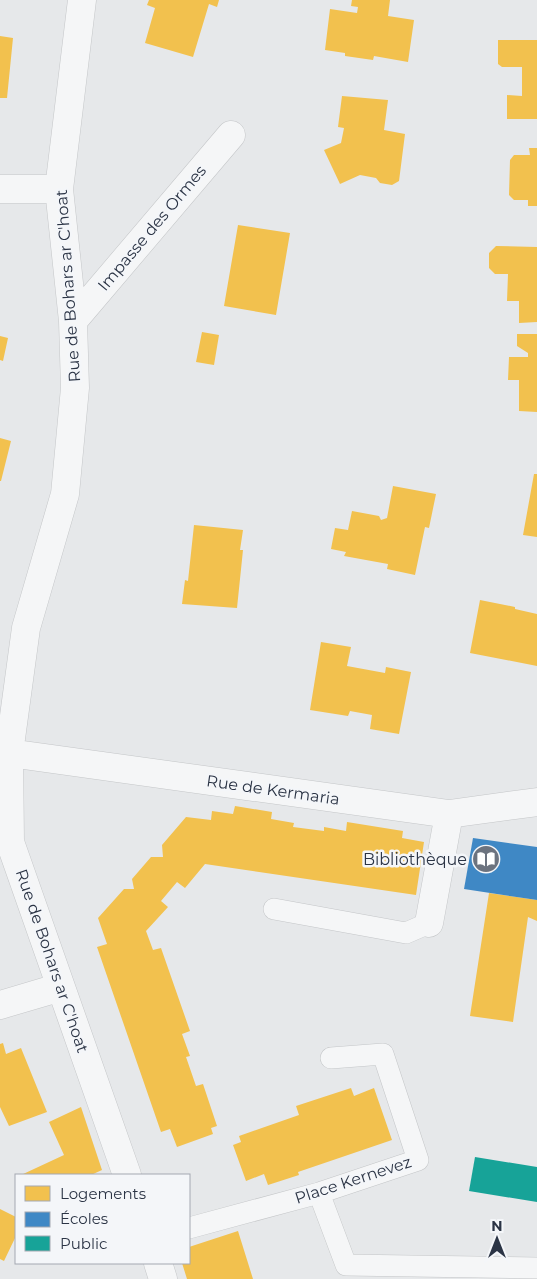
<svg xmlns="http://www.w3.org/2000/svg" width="537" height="1279" viewBox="0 0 537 1279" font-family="Montserrat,sans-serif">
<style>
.homes{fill:#f2c14e}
.schools{fill:#3f88c5}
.public{fill:#17a398}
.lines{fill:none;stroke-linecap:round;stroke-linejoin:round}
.service-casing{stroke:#c4c6c8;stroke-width:22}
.minor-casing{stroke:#c4c6c8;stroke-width:29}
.service{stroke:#f5f6f7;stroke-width:21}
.minor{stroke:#f5f6f7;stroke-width:28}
.labels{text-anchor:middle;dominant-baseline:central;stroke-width:5;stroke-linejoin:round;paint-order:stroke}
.street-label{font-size:16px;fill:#2b3445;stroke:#f4f6f9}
.poi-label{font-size:16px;fill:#2b3445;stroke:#f4f6f9;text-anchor:end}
</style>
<rect width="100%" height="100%" fill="#e6e8ea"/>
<!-- homes -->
<path class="homes" d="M149,0h70l-2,7 -8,-3 -16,53 -48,-14 10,-35 -8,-3z
M352,0h38l-2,16 26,4 -6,42 -34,-6 -1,4 -28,-4v-3l-20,-3 5,-41 27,4 1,-6 -7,-1z
M0,36l13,2 -6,60h-7z
M498,40h39v79h-30v-24l15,1v-29h-20l-4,-3z
M342,96l46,4 -4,30 21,4 -6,47 -7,4 -12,-2 -4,-5 -16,-3 -20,9 -16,-34 17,-7 3,-15 -6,-1z
M529,148h8v58h-9v-6h-14l-5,-5 1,-35 4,-5h16z
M238,225l52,8 -14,82 -52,-9z
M496,246l41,1v75l-18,1v-22h-12l1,-27h-13l-6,-6v-15z
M202,332l17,3 -5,30 -18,-3z
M517,334h20v78l-18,-1v-31h-11l1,-23h19v-4l-11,-7z
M0,336l8,2 -5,23 -3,-1z
M0,438l11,3 -10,40h-1z
M534,474h3v63l-14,-2z
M393,486l43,8 -7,34 -4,-1 -10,48 -28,-6 1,-5 -44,-8 2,-4 -15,-3 4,-21 13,2 4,-19 27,5 2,4 6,-2z
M194,525l49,5 -3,20h3l-6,58 -55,-4 3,-24 3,1z
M480,600l35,7v2l22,5v52l-67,-13z
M321,642l30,5 -4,19 38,7 1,-6 25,5 -12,62 -29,-5 2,-14 -22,-4 -2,5 -38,-6z
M235,806l37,6 -1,7 23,4 -1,4 31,4v-4l22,4 1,-9 56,9 -1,7 22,4 -8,53 -211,-31 -20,24 -8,-6 -16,19 7,6 -22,24 7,19 8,-2 29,83 -8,3 8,22 -4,1 10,29 7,-2 14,42 -6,2 2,6 -36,13 -7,-18 -9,3 -64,-185 10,-3 -9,-26 26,-29h10l-2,-10 19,-22h12l-1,-12 24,-28 25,3 1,-9 21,3z
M489,893l48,7v21l-9,-4 -15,105 -43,-6z
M3,1043l3,11 15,-6 26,64 -38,14 -9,-19v-63z
M351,1088l3,8 20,-8 18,52 -94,32 1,3 -31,10 -4,-11 -18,7 -13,-36 8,-3 -2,-6 60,-21 -3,-9z
M81,1107l21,63 -11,5h-70l43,-20 -15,-33z
M0,1209l16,8v19l-12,25 -4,-2z
M238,1231l15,48h-66l-5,-16h7v-16z"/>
<!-- schools -->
<path class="schools" d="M473,838l64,9v53l-73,-11z"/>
<!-- public -->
<path class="public" d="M475,1157l62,10v35l-68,-11z"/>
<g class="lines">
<!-- service casing -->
<g class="service-casing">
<path id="service" d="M274,909l132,24 23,-10
M319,1193l27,72 191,3
M189,1228l130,-35 99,-33 -35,-106 -52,4"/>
</g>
<!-- minor casing -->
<g class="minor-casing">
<path id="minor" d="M82,0l-23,189 14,132 2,67 -10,106 -39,134 -17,125 1,89 117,333
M0,189h59
M73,321l158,-186
M9,753l440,61 88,-12
M429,923l20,-109
M0,1005l61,-18
M158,1263l5,16"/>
</g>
<!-- service -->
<use href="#service" class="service"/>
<!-- minor -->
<use href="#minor" class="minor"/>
</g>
<!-- icons -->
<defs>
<g id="library-disc" transform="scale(1.4375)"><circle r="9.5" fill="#6c737f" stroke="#f4f6f9"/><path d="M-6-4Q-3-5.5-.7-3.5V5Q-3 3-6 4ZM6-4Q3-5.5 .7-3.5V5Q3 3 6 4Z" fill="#fff"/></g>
</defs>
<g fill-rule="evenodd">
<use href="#library-disc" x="486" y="859"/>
</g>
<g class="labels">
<!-- street labels -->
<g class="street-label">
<text transform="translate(152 228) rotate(-50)">Impasse des Ormes</text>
<text transform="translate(68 286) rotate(-94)">Rue de Bohars ar C'hoat</text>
<text transform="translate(273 790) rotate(8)">Rue de Kermaria</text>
<text transform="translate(52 961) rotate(71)">Rue de Bohars ar C'hoat</text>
<text transform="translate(353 1180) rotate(-18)">Place Kernevez</text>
</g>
<!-- poi labels -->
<g class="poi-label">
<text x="467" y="859">Bibliothèque</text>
</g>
</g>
<!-- legend -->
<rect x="15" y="1174" width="175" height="90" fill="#f4f6f9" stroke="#a4a8b1"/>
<rect x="25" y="1186" width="25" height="15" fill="#f2c14e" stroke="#a4a8b1"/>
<text x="60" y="1199" font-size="15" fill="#2b3445">Logements</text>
<rect x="25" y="1212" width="25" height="15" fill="#3f88c5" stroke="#a4a8b1"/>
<text x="60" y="1224" font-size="15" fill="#2b3445">Écoles</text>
<rect x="25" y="1236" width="25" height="15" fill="#17a398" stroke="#a4a8b1"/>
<text x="60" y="1249" font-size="15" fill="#2b3445">Public</text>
<!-- north arrow -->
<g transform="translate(497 1239)" stroke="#f4f6f9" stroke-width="4" paint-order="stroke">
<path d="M0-4L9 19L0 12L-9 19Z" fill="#2b3445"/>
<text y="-8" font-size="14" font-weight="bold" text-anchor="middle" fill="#2b3445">N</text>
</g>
</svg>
